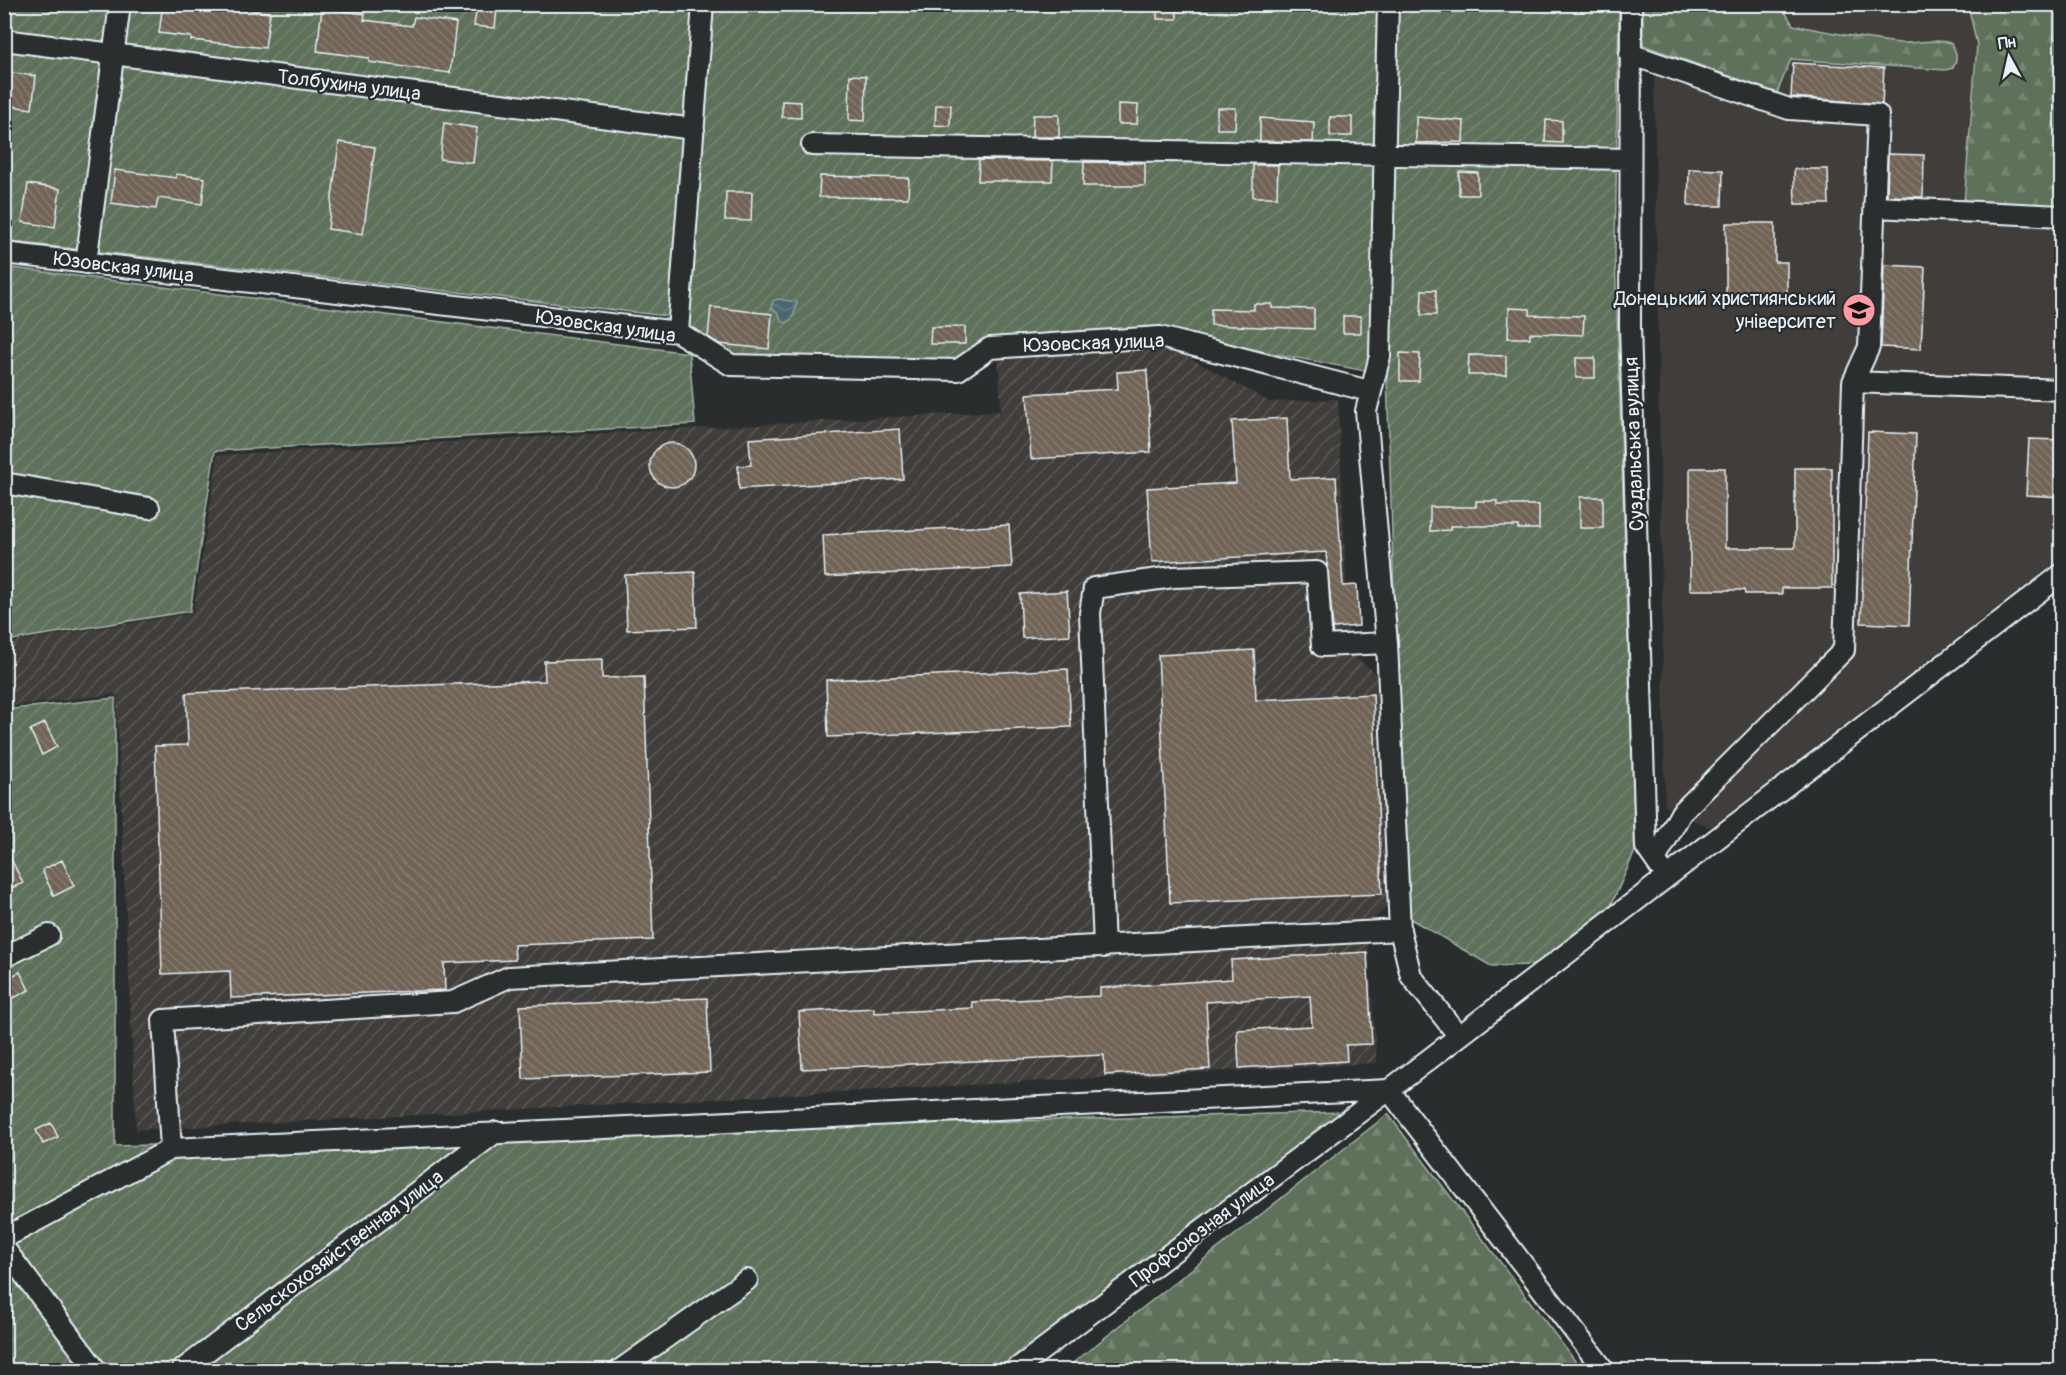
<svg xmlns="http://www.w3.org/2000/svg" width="2066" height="1375" viewBox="0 0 2066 1375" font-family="Pangolin,sans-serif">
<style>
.built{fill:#3f3e3a}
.industrial{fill:url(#industrial-furrows)}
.forest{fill:url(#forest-firs);stroke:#a3b1a9;stroke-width:1.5}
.garden{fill:url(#garden-furrows);stroke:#a3b1a9;stroke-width:1.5}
.water{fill:url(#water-waves);stroke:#8a9ea6;stroke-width:1.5}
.building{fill:url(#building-back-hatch);stroke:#e8f1f8;stroke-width:1.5}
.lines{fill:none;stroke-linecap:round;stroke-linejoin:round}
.minor-casing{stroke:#e8f1f8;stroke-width:24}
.minor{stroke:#2a2d2e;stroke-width:20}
.labels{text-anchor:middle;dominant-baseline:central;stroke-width:4.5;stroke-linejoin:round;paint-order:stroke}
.street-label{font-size:20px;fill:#e8f1f8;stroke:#2a2d2e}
.poi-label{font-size:20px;fill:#e8f1f8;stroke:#2a2d2e;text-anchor:end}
</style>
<defs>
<pattern id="industrial-furrows" width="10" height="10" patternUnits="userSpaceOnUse" patternTransform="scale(1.5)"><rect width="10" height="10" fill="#3f3e3a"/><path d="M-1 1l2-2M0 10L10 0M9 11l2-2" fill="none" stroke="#5b5a57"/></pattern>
<pattern id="forest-firs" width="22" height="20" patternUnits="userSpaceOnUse" patternTransform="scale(1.5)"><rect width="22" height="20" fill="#5e715a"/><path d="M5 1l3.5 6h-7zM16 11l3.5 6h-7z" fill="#758672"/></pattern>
<pattern id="garden-furrows" width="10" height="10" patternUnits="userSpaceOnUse" patternTransform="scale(1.5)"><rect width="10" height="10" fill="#5e715a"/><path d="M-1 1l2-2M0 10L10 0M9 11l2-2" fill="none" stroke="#758672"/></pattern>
<pattern id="water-waves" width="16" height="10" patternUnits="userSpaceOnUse" patternTransform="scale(1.5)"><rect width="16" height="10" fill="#4c6770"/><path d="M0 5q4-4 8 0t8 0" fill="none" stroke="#667d85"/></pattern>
<pattern id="building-back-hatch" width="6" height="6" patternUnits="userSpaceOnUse" patternTransform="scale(1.5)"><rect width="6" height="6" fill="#716457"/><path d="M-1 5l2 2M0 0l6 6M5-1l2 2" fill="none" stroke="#857b70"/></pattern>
</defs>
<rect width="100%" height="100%" fill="#2a2d2e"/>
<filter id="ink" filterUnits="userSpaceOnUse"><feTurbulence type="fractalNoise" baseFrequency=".0167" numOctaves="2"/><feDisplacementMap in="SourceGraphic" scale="12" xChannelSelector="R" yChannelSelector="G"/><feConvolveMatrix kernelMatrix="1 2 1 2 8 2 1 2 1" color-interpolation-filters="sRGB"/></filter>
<g filter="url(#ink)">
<!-- built -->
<path class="built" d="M1653,5h408v554l-351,269 -45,-22z"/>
<!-- industrial -->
<path class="industrial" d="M1166,345l104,57 68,-3 11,253 30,24 9,230 -22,19 11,138 -1241,67 -20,-436 -111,13v-64l188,-30 25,-158 783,-44 -3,-57z"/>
<!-- forest -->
<path class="forest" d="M1643,5h138l12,20c35,7 70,14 106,18 18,1 35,-5 52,0 5,9 8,15 2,25l-8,2 -154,-11 -14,34 -134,-48z
M1968,5h93v201l-97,-3 13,-158z
M1388,1114l194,256h-518z"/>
<!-- garden -->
<path class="garden" d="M5,5h1614l-4,249 20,597 -26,59 -72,55 -46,1 -87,-51 -17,-540 -227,-43 -169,9 -34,23 -228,-6 -62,-42 -662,-75z
M5,267l684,86 6,71 -480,27 -25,160 -185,30z
M115,698v448l1227,-34 -326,258h-1011l-1,-660z"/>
<!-- water -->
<path class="water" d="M778,299l19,3 -4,15 -6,6 -6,-2 -2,-8 -8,-5 2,-7z"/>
<!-- building -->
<path class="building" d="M163,4h55l52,9 -5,35 -74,-8v-3l-32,-4z
M1157,4h20v15h-20z
M477,6l20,2 -2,20 -21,-2z
M322,8l43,6 -1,6 48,6 2,-9 42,6 -6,50 -81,-11v-4l-52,-7z
M1793,63l91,5 -2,36 -91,-7z
M4,72l32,4 -4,33 -28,-4z
M850,75l16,1 -1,45 -16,-1z
M782,101l19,1v16l-19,-1z
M1118,104l20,1 -1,19h-19z
M936,105h15l-1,21 -15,-1z
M1217,108h19l-1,21h-18z
M1033,115h26v22h-27z
M1330,117h22v19h-22z
M1416,117l48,4 -1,21 -47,1z
M1260,118l54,4 -1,20 -53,-1z
M1546,120l16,1v22l-17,-1z
M444,123l33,5 -4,35 -33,-4z
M339,142l36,5 -12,87 -35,-5z
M1888,154l36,1 -1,42 -36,-1z
M979,160l74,1 -1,20h-74z
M1084,162l61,1v23h-62z
M1253,165h25l-1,32h-24z
M1689,169l34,1 -1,36h-34z
M1794,169h34l1,35h-34z
M115,170l61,8v-4l29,4 -3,26 -44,-6 -2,11 -45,-6z
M1459,172l19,1v22h-19z
M820,176l89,2 -1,20 -89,-1z
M28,184l32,5 -5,38 -33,-5z
M726,192h26l-1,29 -26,-1z
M1726,223h49v39h12v39h-61z
M1884,265l41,2 -4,82 -40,-2z
M1422,290h14v25h-15z
M1254,304h18v4l42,1v20l-103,-4v-16l43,1z
M711,307l61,7 -3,35 -50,-5 -11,-7z
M1509,308l21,1v6l54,1 -1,19 -53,-2v5h-22z
M1343,316h18v17h-18z
M931,327h34v17h-35z
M1400,353l20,1 -1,27h-19z
M1469,355l37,1v19h-38z
M1576,358h19v20h-19z
M1147,370l4,82 -120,7 -4,-65 91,-5 -1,-17z
M1287,418l3,61 46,-2 7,109 14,-1 2,41 -26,2 -7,-76 -174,10 -5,-74 89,-5 -4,-62z
M900,429l3,50 -164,10 -1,-23 13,-1 -2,-26z
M1868,432l48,2 -7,191 -48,-2z
M2029,439l32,1v57l-35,-2z
M650 465a22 22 0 1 1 44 0a22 22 0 1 1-44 0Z
M1690,468h35v80h70v-80h37v120h-50v6h-37l-1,-4h-54z
M1580,497h23v31h-23z
M1476,501h21v4h42v24h-21v-3h-68v4l-20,1v-24h46z
M1009,525l3,42 -187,10 -2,-42z
M695,572l2,55 -70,3 -2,-55z
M1067,591l3,44 -48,3 -2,-44z
M1254,650l2,50 117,-6 9,200 -212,9 -12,-248z
M602,659v19l42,-1 9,263 -139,5 1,15 -71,3 1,27 -214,8 -1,-27 -68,3 -7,-228 33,-1 -2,-52 359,-12 -1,-20z
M1068,669l3,58 -243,10 -2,-57z
M45,723l12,24 -15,8 -12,-25z
M4,845l19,38 -19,8z
M62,860l12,26 -20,10 -12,-26z
M1367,952l5,92 -26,1 1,16 -108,7 -2,-38 75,-4 -2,-30 -104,6 4,67 -105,6 -1,-20 -302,14 -3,-57 75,-4v5l99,-5 -1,-6 128,-6v-8l132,-9 -1,-19z
M20,972l9,18 -15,8 -9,-19z
M707,998l3,74 -187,7 -3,-73z
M51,1123l7,14 -15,7 -7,-14z"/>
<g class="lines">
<!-- minor casing -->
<g class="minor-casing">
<path id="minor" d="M1388,4l-8,352 -14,55 21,232 13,287 11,46 47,59
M1631,4l-1,322 16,521 14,20
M4,40l690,89
M1630,54l159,55 89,6 -9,232 -16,35 -9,268 -163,163 -26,47
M812,145l818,14
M1875,207l187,9
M4,253l674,79 53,33 227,5 32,-22 170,-11 209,54
M86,263l34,-259
M678,332l25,-328
M1853,382l209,8
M4,483l145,25
M1104,947l-14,-334 4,-25 79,-11 144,-5 5,74 65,-3
M4,957l45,-22
M171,1149l-8,-129 290,-18 56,-25 891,-47
M4,1238l167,-89 1218,-59
M4,1248l92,122
M182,1370l314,-238
M620,1370l127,-90
M1015,1370l374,-280
M1604,1370l-215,-280 673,-516"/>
</g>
<!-- minor -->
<use href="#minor" class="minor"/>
</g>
</g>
<!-- icons -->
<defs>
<g id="university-disc" transform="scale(1.725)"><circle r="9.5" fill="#ff9aa2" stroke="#2a2d2e"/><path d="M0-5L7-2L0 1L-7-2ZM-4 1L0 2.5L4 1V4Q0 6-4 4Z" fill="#111"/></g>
</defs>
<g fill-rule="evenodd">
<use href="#university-disc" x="1859" y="310"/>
</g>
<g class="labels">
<!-- street labels -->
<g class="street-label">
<text transform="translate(349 85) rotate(7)">Толбухина улица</text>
<text transform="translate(124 267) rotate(7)">Юзовская улица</text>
<text transform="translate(606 326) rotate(8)">Юзовская улица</text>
<text transform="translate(1094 343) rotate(-2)">Юзовская улица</text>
<text transform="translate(1634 444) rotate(-92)">Суздальська вулиця</text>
<text transform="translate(1202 1230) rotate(-37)">Профсоюзная улица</text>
<text transform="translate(339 1251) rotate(-37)">Сельскохозяйственная улица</text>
</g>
<!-- poi labels -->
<g class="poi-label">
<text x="1836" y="298">Донецький християнський<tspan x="1836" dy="23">університет</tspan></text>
</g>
</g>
<!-- margin -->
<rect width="2066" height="1375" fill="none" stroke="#2a2d2e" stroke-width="24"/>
<rect x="12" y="12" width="2042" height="1351" fill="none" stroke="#e8f1f8" stroke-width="2" filter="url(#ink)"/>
<!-- north arrow -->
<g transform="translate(2009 57) rotate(352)" stroke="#2a2d2e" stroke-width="4.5" paint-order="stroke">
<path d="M0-4.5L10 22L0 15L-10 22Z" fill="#e8f1f8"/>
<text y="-9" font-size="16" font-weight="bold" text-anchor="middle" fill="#e8f1f8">Пн</text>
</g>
</svg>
